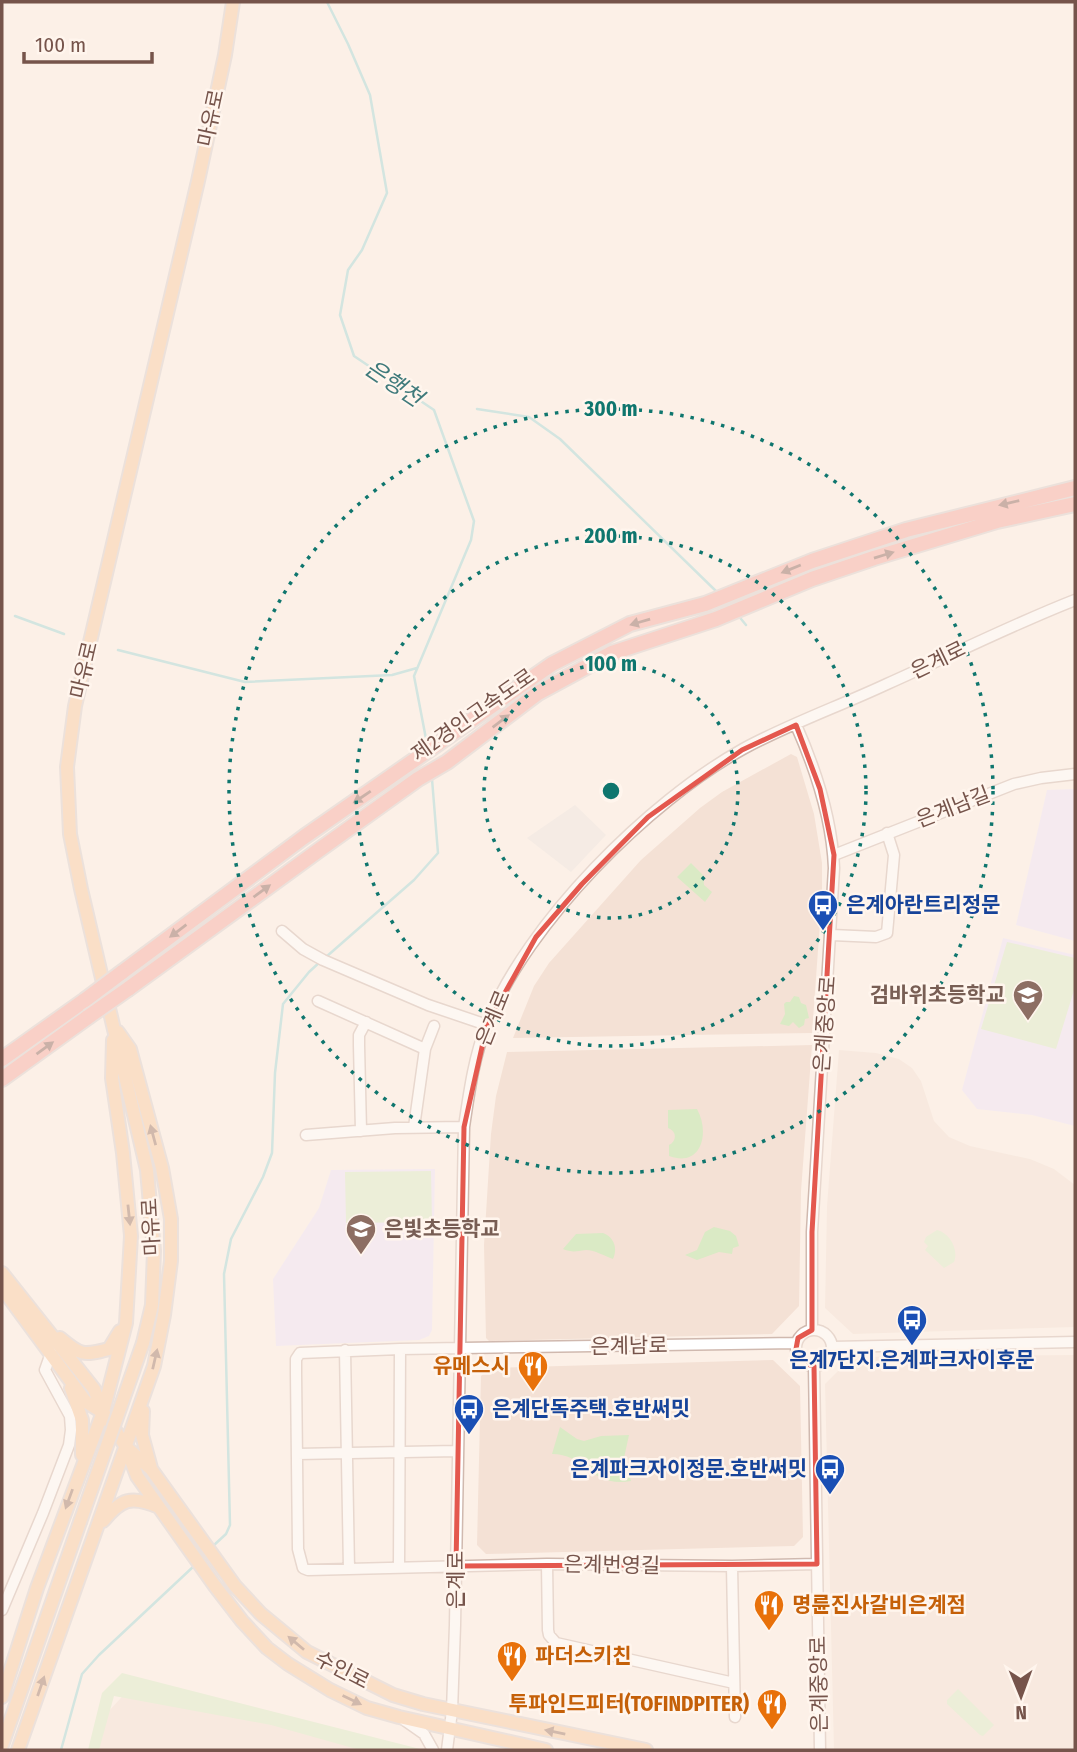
<svg xmlns="http://www.w3.org/2000/svg" width="1077" height="1752" viewBox="0 0 1077 1752" font-family="'Fira Sans Condensed','Noto Sans KR',sans-serif">
<style>
.residential{fill:#f4e1d5}
.industrial{fill:#ede4e0}
.education{fill:#ede3f9}
.green{fill:#daeac5}
.lines{fill:none;stroke-linecap:round;stroke-linejoin:round}
.stream{stroke:#a2d7d7;stroke-width:2.5}
.minor-casing{stroke:#d0b9af;stroke-width:13}
.major-casing{stroke:#d9cfcd;stroke-width:16}
.highway-casing{stroke:#d9cfcd;stroke-width:18}
.minor{stroke:#fff;stroke-width:10}
.major{stroke:#f9caa1;stroke-width:12}
.highway{stroke:#f5a89f;stroke-width:14}
.major-bridge-casing{stroke:#d9cfcd;stroke-width:16;stroke-linecap:butt}
.highway-bridge-casing{stroke:#d9cfcd;stroke-width:18;stroke-linecap:butt}
.major-bridge{stroke:#f9caa1;stroke-width:12}
.highway-bridge{stroke:#f5a89f;stroke-width:14}
.oneway{fill:#8f655c}
.oneway2{fill:#9d7765}
.marked{fill:none;stroke:#e4584e;stroke-width:5;stroke-linejoin:round}
.ring{fill:none;stroke:#0f766e;stroke-width:3.5;stroke-dasharray:3.5 7}
.labels{text-anchor:middle;dominant-baseline:central;stroke-width:5;stroke-linejoin:round;paint-order:stroke}
.street-label{font-size:21px;fill:#76544b;stroke:#fff5ed}
.transit-label{font-size:21px;font-weight:bold;fill:#164399;stroke:#fff5ed;text-anchor:start}
.education-label{font-size:21px;font-weight:bold;fill:#785e54;stroke:#fff5ed;text-anchor:end}
.food-label{font-size:21px;font-weight:bold;fill:#c56008;stroke:#fff5ed;text-anchor:end}
.water-label{font-size:23px;font-style:italic;fill:#3f7a7b;stroke:#fff5ed}
.centre{fill:#0f766e;stroke:#fff5ed;stroke-width:3.5}
.ring-label{font-size:21px;text-anchor:middle;font-weight:bold;fill:#0f766e;stroke:#fff5ed;stroke-width:5;stroke-linejoin:round;paint-order:stroke}
</style>
<rect width="100%" height="100%" fill="#fcf0e7"/>
<!-- residential -->
<path class="residential" d="M791,754l6,3 17,57 8,49v32l-10,138 -299,5 21,-52 15,-23 92,-103 59,-52 22,-16z
M812,1045l-11,146 -2,115 -27,28 -283,7 -3,-3 -2,-93 7,-111 5,-38 11,-44z
M839,1050l37,3 23,6 13,9 9,13 13,40 15,16 21,9 60,13 24,10 21,16v142l-222,7 -28,-26 2,-102z
M1075,1355v395h-241l-9,-366 27,-27z
M773,1360l27,26 3,151 -9,9 -308,8 -9,-9 4,-169 9,-8z
M131,1687l247,63h-281l10,-37z"/>
<!-- industrial -->
<path class="industrial" d="M575,805l31,30 -35,37 -44,-34z"/>
<!-- education -->
<path class="education" d="M1075,789v152l-59,-16 31,-135z
M1003,938l72,17v171l-43,-11 -55,-6 -15,-19z
M435,1169l-3,161 -3,6 -10,4 -143,6 -3,-67 46,-71 12,-38z"/>
<!-- green -->
<path class="green" d="M691,863l12,12 1,10 8,7 -7,10 -28,-25z
M1007,942l68,16v29l-19,62 -75,-20z
M794,996l5,1 2,6 5,2 3,13 -4,1 -1,6 -5,3 -6,-6 -4,4 -9,-2 5,-10 -1,-10 2,-2h4z
M697,1109c13,23 5,59 -28,47v-11c8,-4 8,-14 -1,-17v-18z
M431,1171l1,51 -86,1 -1,-51z
M714,1227l16,4 6,5 3,10 -6,2 -1,6 -13,-2 -22,8 -12,-5 12,-5 8,-18z
M937,1230c13,3 22,20 17,32l-10,6 -19,-18 3,-4 -4,-4 2,-5z
M603,1233c11,4 15,15 10,26 -9,-3 -18,-9 -27,-9 -10,1 -13,3 -23,-1l13,-15z
M560,1427l17,12 7,2 17,-5 28,-1 -5,23 7,23c-41,7 -45,-27 -79,-27z
M122,1673l302,77h-64l-89,-25 -157,-29 -15,54h-11l14,-57z
M958,1689l36,36 -11,11 -3,-1 -33,-31v-4z"/>
<g class="lines">
<!-- stream -->
<path class="stream" d="M327,2l21,42 22,51 17,98 -25,57 -14,20 -8,45 14,41 80,54 40,111 -3,19 -57,136 13,68
M477,409l52,8 31,22 158,154
M737,614l9,11
M15,616l49,18
M118,650l127,32 147,-7 25,-7
M326,957l88,-77 24,-27 -6,-74
M213,1546l13,-12 4,-9 -6,-251 7,-35 32,-62 9,-24 3,-80 8,-69 26,-32 12,-11
M61,1750l21,-76 17,-19 95,-89"/>
<!-- minor casing -->
<g class="minor-casing">
<path id="minor" d="M796,725c20,45 36,93 38,143l-22,364v98
M834,855l180,-71 27,-6 34,-4
M282,931l21,18 20,11 105,45 59,20
M832,935l44,2 11,-4 7,-78 -7,-22
M318,1001l107,48
M414,1127l11,-78 9,-23
M361,1131l-2,-86v-10l7,-13
M306,1135l89,-7 69,-1
M796 1348a18 18 0 1 1 36 0a18 18 0 1 1-36 0Z
M796,1343l-396,6 -100,4 -4,6v14l2,176 5,19 5,2 239,-6 185,2 85,-2
M832,1347l243,-5
M345,1350l4,219
M814,1366l6,384
M297,1454l160,-3
M547,1564l1,66 1,5 7,8 178,40
M732,1566l3,151
M399,1567l1,-218
M2,1610l41,-97 26,-68 2,-15 -1,-14 -25,-46 6,-17
M404,1720l20,14 9,16
M447,1750l5,-39 3,-86 9,-498c5,-34 10,-71 23,-103 40,-101 161,-222 256,-275 46,-25 97,-43 144,-65 63,-28 124,-59 188,-84"/>
</g>
<!-- major casing -->
<g class="major-casing">
<path id="major" d="M2,1273l92,116 9,23 23,35 25,22 84,117 26,28 46,38 86,43 30,9 223,46
M2,1288l84,114 16,10
M60,1338c20,17 23,18 49,11l11,-18
M143,1343l9,-38 2,-54 -7,-81 -66,-281 -11,-55 -3,-67 8,-61 123,-525 27,-126 8,-53
M71,1388l11,32v35
M143,1411l-1,24 9,33
M126,1447l11,29 78,110 27,35 25,27 21,16 42,26 37,18 32,9 147,33
M103,1521c18,-22 28,-26 56,-14
M2,1697l35,-109 66,-176 23,-89 5,-87 -8,-83 -11,-75 1,-38
M2,1745l78,-223
M18,1750l136,-384 10,-51 7,-54v-42l-9,-51 -32,-119 -12,-17"/>
</g>
<!-- highway casing -->
<g class="highway-casing">
<path id="highway" d="M121,973l183,-136 248,-173 78,-40 75,-20 107,-43 94,-31 169,-42
M128,989l191,-139 99,-71 29,-17 91,-69 74,-40 104,-34 96,-40 62,-21 123,-37 78,-17
M2,1059l83,-59
M2,1079l86,-62"/>
</g>
<!-- minor -->
<use href="#minor" class="minor"/>
<!-- major -->
<use href="#major" class="major"/>
<!-- highway -->
<use href="#highway" class="highway"/>
<!-- major-bridge casing -->
<g class="major-bridge-casing">
<path id="major-bridge" d="M80,1522l63,-179"/>
</g>
<!-- highway-bridge casing -->
<g class="highway-bridge-casing">
<path id="highway-bridge" d="M85,1000l36,-27
M88,1017l40,-28"/>
</g>
<!-- major-bridge -->
<use href="#major-bridge" class="major-bridge"/>
<!-- highway-bridge -->
<use href="#highway-bridge" class="highway-bridge"/>
</g>
<!-- one-way arrows -->
<defs><path id="oneway-solid" d="M-6-.8H1V-3.2L6.5 0L1 3.2V.8H-6Z" transform="scale(1.75)"/></defs>
<g class="oneway">
<use href="#oneway-solid" transform="translate(1009 503) rotate(167)"/>
<use href="#oneway-solid" transform="translate(884 555) rotate(-17)"/>
<use href="#oneway-solid" transform="translate(791 569) rotate(158)"/>
<use href="#oneway-solid" transform="translate(640 622) rotate(164)"/>
<use href="#oneway-solid" transform="translate(501 721) rotate(-37)"/>
<use href="#oneway-solid" transform="translate(362 797) rotate(146)"/>
<use href="#oneway-solid" transform="translate(262 891) rotate(-36)"/>
<use href="#oneway-solid" transform="translate(178 931) rotate(143)"/>
<use href="#oneway-solid" transform="translate(45 1048) rotate(-36)"/>
</g>
<g class="oneway2">
<use href="#oneway-solid" transform="translate(153 1135) rotate(-105)"/>
<use href="#oneway-solid" transform="translate(129 1215) rotate(84)"/>
<use href="#oneway-solid" transform="translate(155 1359) rotate(-77)"/>
<use href="#oneway-solid" transform="translate(69 1499) rotate(110)"/>
<use href="#oneway-solid" transform="translate(296 1643) rotate(-140)"/>
<use href="#oneway-solid" transform="translate(41 1686) rotate(-71)"/>
<use href="#oneway-solid" transform="translate(352 1700) rotate(26)"/>
<use href="#oneway-solid" transform="translate(555 1732) rotate(-169)"/>
</g>
<!-- marked area -->
<path d="M0 0H1077V1752H0ZM796,725l24,64 14,66 -22,377v98l-14,8 -2,11 7,14 11,3 3,198 -361,2 8,-439 23,-102 49,-88 46,-53 66,-67 94,-67z" fill="#fcf0e7" fill-opacity=".55" fill-rule="evenodd"/>
<path class="marked" d="M796,725l24,64 14,66 -22,377v98l-14,8 -2,11 7,14 11,3 3,198 -361,2 8,-439 23,-102 49,-88 46,-53 66,-67 94,-67z"/>
<!-- distance rings -->
<g class="ring">
<circle cx="611" cy="791" r="127"/>
<circle cx="611" cy="791" r="255"/>
<circle cx="611" cy="791" r="382"/>
</g>
<!-- icons -->
<defs>
<g id="bus-pin" transform="scale(1.575)"><path d="M0 17L-7.5 6A9.5 9.5 0 1 1 7.5 6Z" fill="#1a4fb4" stroke="#fff5ed"/><path d="M-5-6H5V4H4V6H2V4H-2V6H-4V4H-5ZM-3.5-4V0h7V-4ZM-3.5 1.2v1.5H-2V1.2ZM2 1.2v1.5H3.5V1.2Z" fill="#fff"/></g>
<g id="school-pin" transform="scale(1.575)"><path d="M0 17L-7.5 6A9.5 9.5 0 1 1 7.5 6Z" fill="#8d6e63" stroke="#fff5ed"/><path d="M0-5L7-2L0 1L-7-2ZM-4 1L0 2.5L4 1V4Q0 6-4 4Z" fill="#fff"/></g>
<g id="restaurant-pin" transform="scale(1.575)"><path d="M0 17L-7.5 6A9.5 9.5 0 1 1 7.5 6Z" fill="#e8710a" stroke="#fff5ed"/><path d="M-5-6h1v4h1v-4h1v4h1v-4h1v5L-1.5 .5V6h-2V.5L-5-1ZM5-6V6H3V1.5H1.5Q1.5-4 5-6Z" fill="#fff"/></g>
</defs>
<g fill-rule="evenodd">
<use href="#bus-pin" x="823" y="905"/>
<use href="#school-pin" x="1028" y="995"/>
<use href="#school-pin" x="361" y="1229"/>
<use href="#bus-pin" x="912" y="1320"/>
<use href="#restaurant-pin" x="533" y="1366"/>
<use href="#bus-pin" x="469" y="1409"/>
<use href="#bus-pin" x="830" y="1469"/>
<use href="#restaurant-pin" x="769" y="1605"/>
<use href="#restaurant-pin" x="512" y="1656"/>
<use href="#restaurant-pin" x="772" y="1704"/>
</g>
<g class="labels">
<!-- street labels -->
<g class="street-label">
<text transform="translate(211 118) rotate(-78)">마유로</text>
<text transform="translate(938 660) rotate(-26)">은계로</text>
<text transform="translate(84 670) rotate(-77)">마유로</text>
<text transform="translate(473 715) rotate(-35)">제2경인고속도로</text>
<text transform="translate(953 807) rotate(-21)">은계남길</text>
<text transform="translate(493 1018) rotate(-68)">은계로</text>
<text transform="translate(825 1024) rotate(-86)">은계중앙로</text>
<text transform="translate(151 1227) rotate(-93)">마유로</text>
<text transform="translate(629 1346) rotate(-1)">은계남로</text>
<text transform="translate(612 1565) rotate(1)">은계번영길</text>
<text transform="translate(456 1580) rotate(-90)">은계로</text>
<text transform="translate(342 1670) rotate(27)">수인로</text>
<text transform="translate(819 1684) rotate(-91)">은계중앙로</text>
</g>
<!-- transit labels -->
<g class="transit-label">
<text x="846" y="905">은계아란트리정문</text>
<text x="912" y="1360" text-anchor="middle">은계7단지.은계파크자이후문</text>
<text x="492" y="1409">은계단독주택.호반써밋</text>
<text x="807" y="1469" text-anchor="end">은계파크자이정문.호반써밋</text>
</g>
<!-- education labels -->
<g class="education-label">
<text x="1005" y="995">검바위초등학교</text>
<text x="384" y="1229" text-anchor="start">은빛초등학교</text>
</g>
<!-- food labels -->
<g class="food-label">
<text x="510" y="1366">유메스시</text>
<text x="792" y="1605" text-anchor="start">명륜진사갈비은계점</text>
<text x="535" y="1656" text-anchor="start">파더스키친</text>
<text x="749" y="1704">투파인드피터(TOFINDPITER)</text>
</g>
<!-- water labels -->
<g class="water-label">
<text transform="translate(394 383) rotate(34)">은행천</text>
</g>
</g>
<circle cx="611" cy="791" r="10" class="centre"/>
<g class="ring-label">
<text x="611" y="416">300 m</text>
<text x="611" y="543">200 m</text>
<text x="611" y="671">100 m</text>
</g>
<!-- border -->
<rect width="1077" height="1752" fill="none" stroke="#76544b" stroke-width="7"/>
<!-- north arrow -->
<g transform="translate(1021 1696) rotate(179)" stroke="#fff5ed" stroke-width="5" paint-order="stroke">
<path d="M0-5L12 26L0 18L-12 26Z" fill="#76544b"/>
<text y="-10" font-size="19" font-weight="bold" text-anchor="middle" fill="#76544b">N</text>
</g>
<!-- scale -->
<path d="M24 52v10h128v-10" fill="none" stroke="#76544b" stroke-width="3.5"/>
<text x="35" y="52" font-size="21" fill="#76544b" stroke="#fff5ed" stroke-width="5" paint-order="stroke">100 m</text>
</svg>
